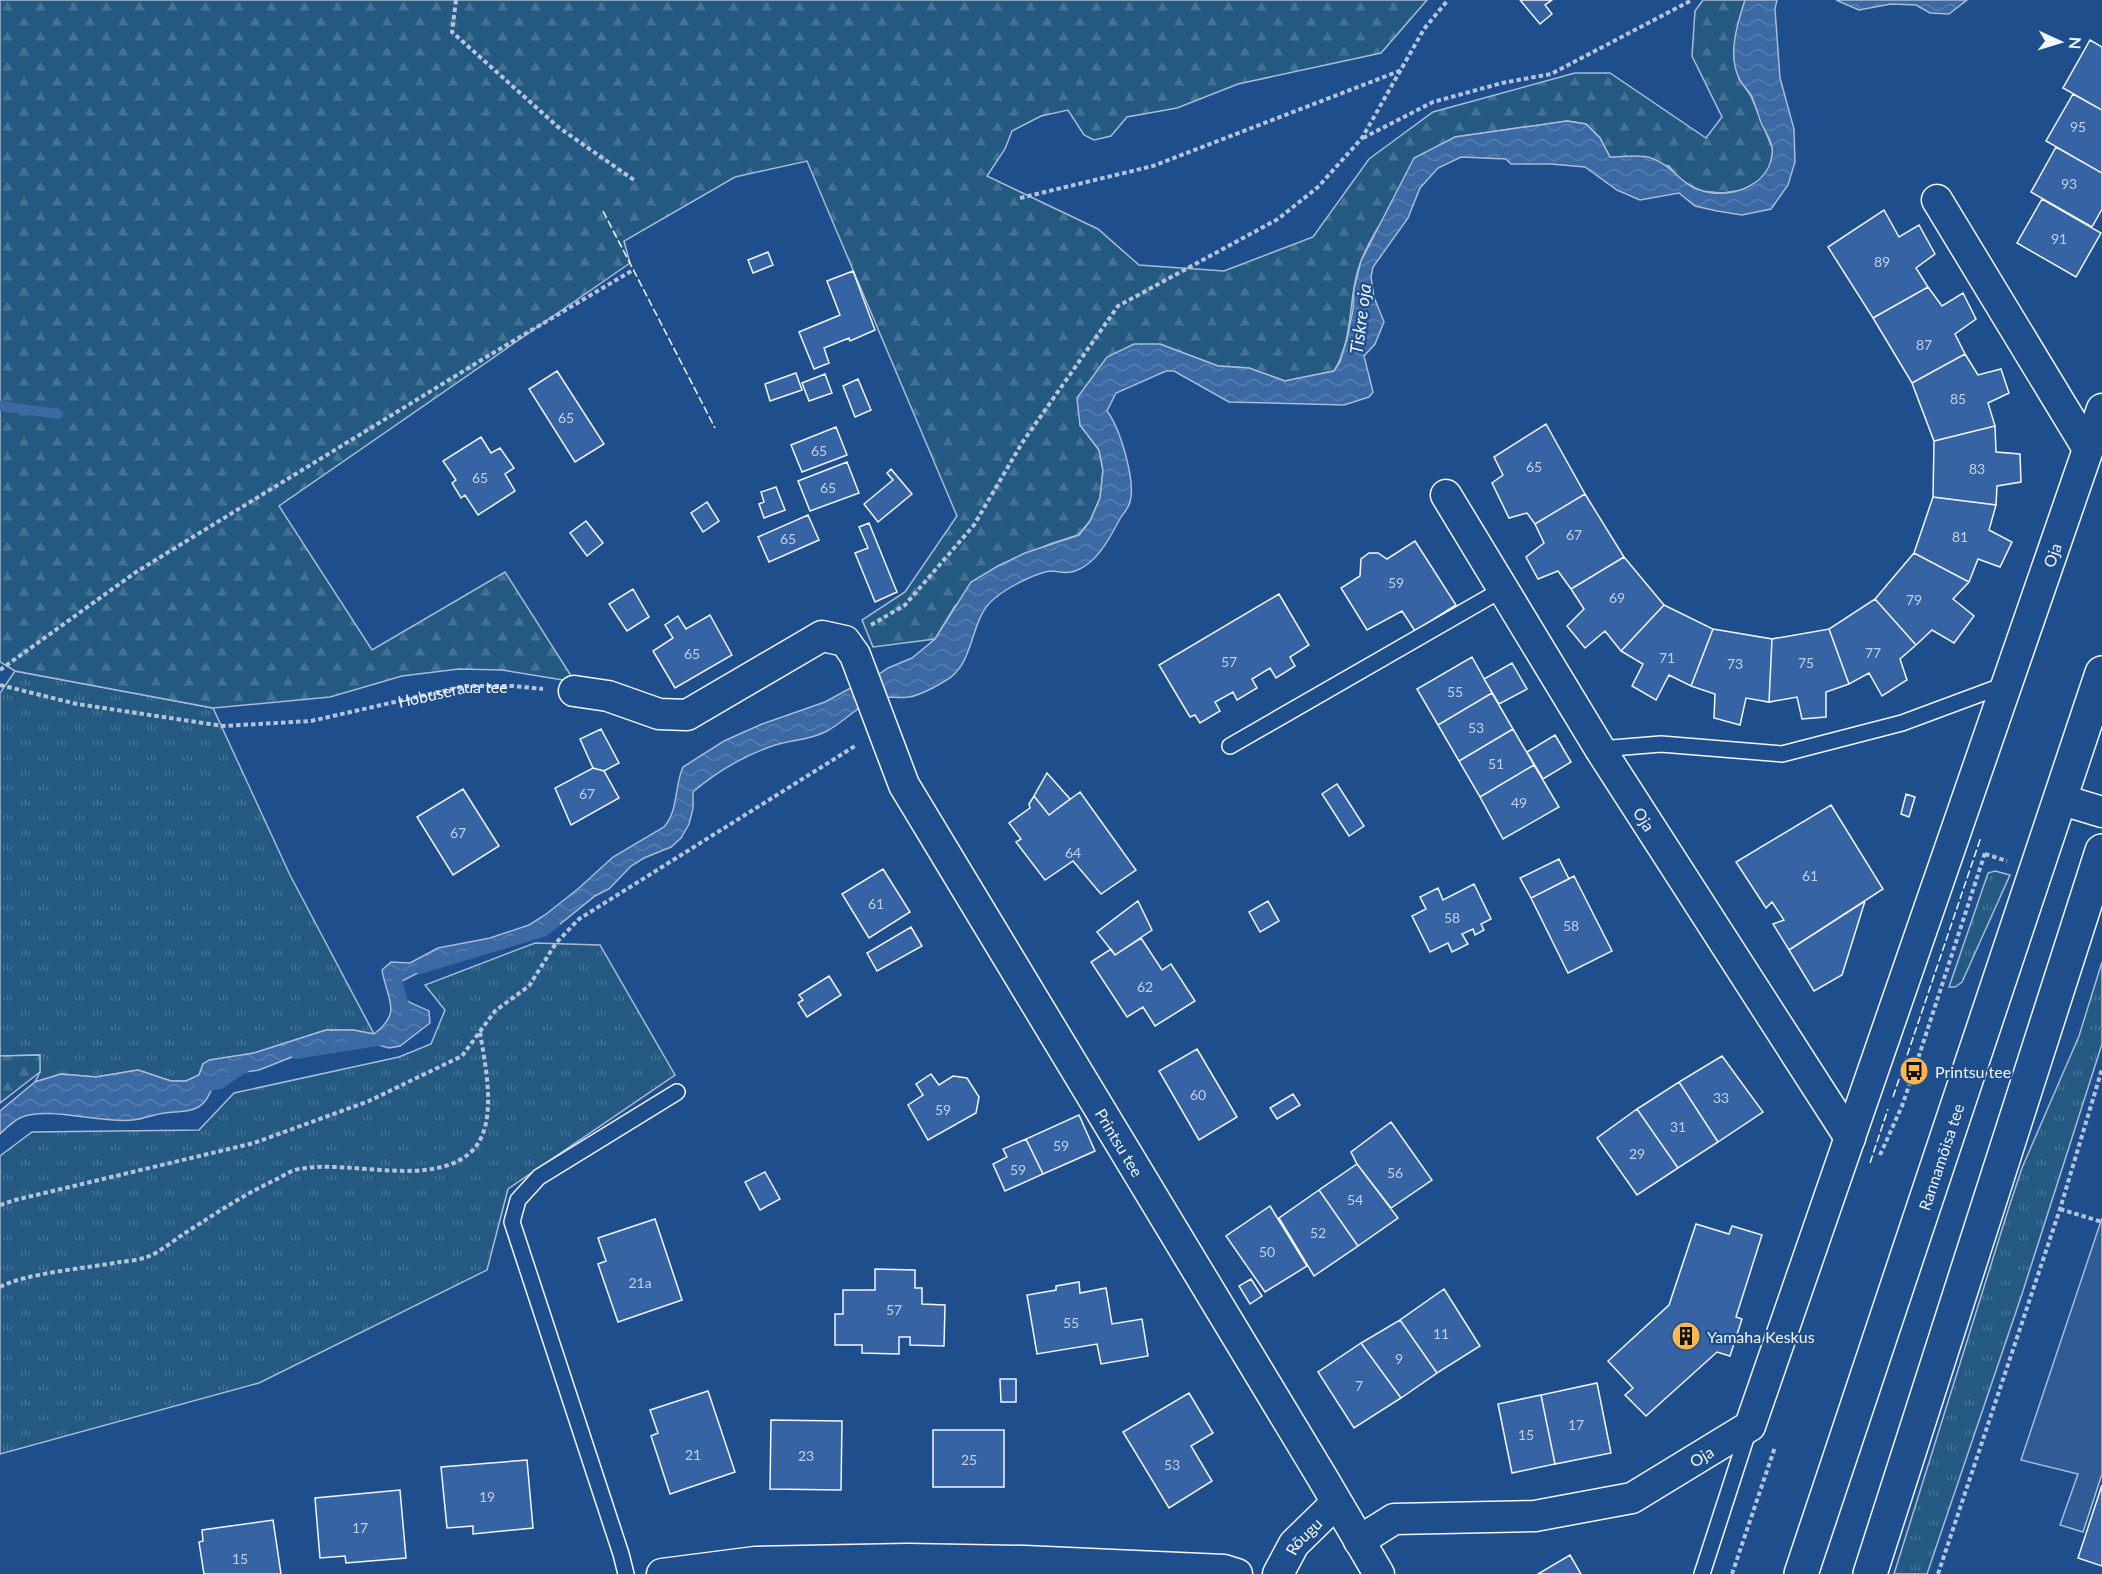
<svg xmlns="http://www.w3.org/2000/svg" width="2102" height="1574" viewBox="0 0 2102 1574" font-family="Lato,sans-serif">
<style>
.grass{fill:url(#grass-tufts);stroke:#a8bbd7;stroke-width:1.5}
.forest{fill:url(#forest-firs);stroke:#a8bbd7;stroke-width:1.5}
.parking{fill:#305b95;stroke:#a8bbd7;stroke-width:1.5}
.water{fill:url(#water-waves);stroke:#a8bbd7;stroke-width:1.5}
.lines{fill:none;stroke-linecap:round;stroke-linejoin:round}
.stream{stroke:#3b69a3;stroke-width:10}
.building{fill:#3563a3;stroke:#f2f6ff;stroke-width:1.5}
.lane-casing{stroke:#f2f6ff;stroke-width:18}
.street-casing{stroke:#f2f6ff;stroke-width:33}
.secondary-casing{stroke:#f2f6ff;stroke-width:36}
.path{stroke:#b3c4dc;stroke-width:4;stroke-dasharray:4.5 3;stroke-linecap:butt}
.lane{stroke:#1f4e8c;stroke-width:15}
.street{stroke:#1f4e8c;stroke-width:30}
.secondary{stroke:#1f4e8c;stroke-width:33}
.fence{stroke:#f2f6ff;stroke-width:1.5;stroke-dasharray:8 3;stroke-linecap:butt}
.labels{text-anchor:middle;dominant-baseline:central;stroke-width:4.5;stroke-linejoin:round;paint-order:stroke}
.number-label{font-size:14px;fill:#c3d1e8}
.street-label{font-size:16px;fill:#f2f6ff;stroke:#1f4e8c}
.poi-label{font-size:16px;fill:#f2f6ff;stroke:#1f4e8c;text-anchor:start}
.water-label{font-size:18px;font-style:italic;fill:#f2f6ff;stroke:#1f4e8c}
</style>
<defs>
<pattern id="grass-tufts" width="24" height="20" patternUnits="userSpaceOnUse" patternTransform="scale(1.5)"><rect width="24" height="20" fill="#245a82"/><path d="M3 7l-1-3M5 7V3M7 7l1-3M15 17l-1-3M17 17v-4M19 17l1-3" fill="none" stroke="#447295"/></pattern>
<pattern id="forest-firs" width="22" height="20" patternUnits="userSpaceOnUse" patternTransform="scale(1.5)"><rect width="22" height="20" fill="#245a82"/><path d="M5 1l3.5 6h-7zM16 11l3.5 6h-7z" fill="#447295"/></pattern>
<pattern id="water-waves" width="16" height="10" patternUnits="userSpaceOnUse" patternTransform="scale(1.5)"><rect width="16" height="10" fill="#3b69a3"/><path d="M0 5q4-4 8 0t8 0" fill="none" stroke="#587fb1"/></pattern>
</defs>
<rect width="100%" height="100%" fill="#1f4e8c"/>
<!-- grass -->
<path class="grass" d="M15,671l198,37 77,167 84,159 -21,-4h-27l-72,23 -45,8 -6,3 -4,11 -13,6h-15l-33,-11 -42,7 -35,-3 -26,8 5,-10 -1,-17 -39,1v-363z
M1995,871l15,4 -48,107 -7,5h-6l39,-114z
M535,943l65,2 75,130 -167,114 -21,81 -228,113 -259,71v-298l32,-24 167,-2 35,-37 165,-36 32,-13 14,-34 -20,-25z
M2102,962v82l-80,250 -95,280h-33l116,-370 12,-36 57,-132z"/>
<!-- forest -->
<path class="forest" d="M0,0h1427l-46,53 -143,31 -61,24 -50,9 -16,19 -17,4 -10,-5 -16,-25 -27,6 -29,15 -7,18 -18,27 111,53 41,36 85,6 89,-34 56,-78 64,-47 142,-39h35l96,65 16,-21 -30,-61 3,-45 8,-11h42l-10,45 -1,14 5,20 12,17 22,54 -2,15 -11,15 -17,10 -21,3 -21,-2 -21,-11 -11,-14 -59,-9 -10,-19 -14,-14 -19,-3 -112,16c-34,38 -75,75 -94,124 -14,36 -6,76 -27,110l-49,10 -36,-13 -31,-2 -58,-22 -80,81 19,25 4,20 -3,28 -10,23 -12,14 -28,9 -52,22 -43,40 -20,33 -62,8 -11,-27 43,-28 52,-76 -150,-355 -72,16 -111,64 6,22 -351,243 93,144 133,-78 70,110 -73,-12 -43,-1 -57,7 -72,21 -117,11 -198,-37 -15,-9z
M40,1055v17l-40,31v-47z"/>
<!-- parking -->
<path class="parking" d="M2102,1218v256l-19,58 -23,-7 18,-51 -57,-14z"/>
<!-- water -->
<path class="water" d="M1745,0h32l-2,9 5,69 14,51 1,33 -7,23 -17,24 -29,6 -25,-4 -22,-5 -16,-13 -39,7 -23,-10 -32,-23 -34,-3h-40l-5,-5 -45,-2 -23,11 -18,20 -12,30 -35,49 -2,10 3,20 10,25 -9,22 -11,12 9,36 -4,5 -25,8 -115,-3 -55,-31h-8l-50,22 -9,18c13,17 29,70 23,91 -1,5 -6,11 -9,15 -11,20 -23,46 -46,54 -7,3 -15,1 -22,0 -15,0 -46,17 -58,27 -27,21 -18,65 -50,83 -10,6 -25,15 -37,16 -10,2 -22,-2 -31,2 -18,5 -33,23 -50,32 -19,10 -33,8 -52,14 -29,10 -59,27 -82,47v17l-4,15 -8,14 -10,9 -27,11 -13,8 -22,23 -14,7 -35,28 -21,9 -71,17 -29,12 -37,19 -4,7c2,14 20,17 31,23l1,12 -30,23 -11,2 -21,-6 -25,3 -41,8 -43,17 -30,4 -15,9c-10,30 -21,27 -49,30 -11,1 -21,6 -32,7 -31,4 -84,-14 -111,-3 -8,3 -16,11 -22,17v-23l35,-29 26,-8 35,3 42,-7 33,11h15l13,-6 4,-11 6,-4 45,-7 72,-23h27l21,4c29,-22 13,-34 8,-64l9,-8 19,1 28,-15 52,-10 39,-13 16,-10 34,-27 34,-31 51,-30c15,-18 10,-40 19,-60l41,-26 38,-17 63,-22 33,-18 14,-5 16,-11 24,-10 23,-19 36,-57 27,-16 27,-13 54,-18 11,-14 10,-23 3,-28 -4,-20 -19,-25 -3,-27 30,-41 27,-13h26l58,22 31,2 36,13 49,-10 6,-9 7,-23 6,-29 1,-21 7,-28 53,-103 41,-21 112,-16 19,3 14,14 10,19c12,0 30,-3 41,1 21,7 28,25 49,32 28,10 68,-3 72,-35 2,-11 -5,-20 -10,-30 -4,-9 -6,-20 -11,-30 -3,-5 -8,-9 -11,-15 -13,-23 -3,-56 5,-80z
M1836,0h131l-18,14 -19,-1 -14,-8 -25,-1 -32,6z"/>
<g class="lines">
<!-- stream -->
<path class="stream" d="M0,406l58,8
M420,969l123,-37 12,-9
M400,975l-4,1 10,36
M296,1054l88,-14
M199,1088l21,-4 27,-18"/>
</g>
<!-- building -->
<path class="building" d="M1520,0h32l-7,5 7,9 -12,10z
M2090,40l12,7v63l-39,-22z
M2073,94l29,16v63l-56,-32z
M2056,147l46,26v36l-10,18 -61,-35z
M2042,199l59,34 -25,44 -59,-34z
M1884,210l15,27 20,-12 16,29 -19,14 12,19 -55,31 -45,-71z
M768,252l5,13 -20,8 -5,-13z
M853,271l22,59 -25,11 -1,-3 -25,10 5,15 -15,6 -15,-37 41,-17 -13,-34z
M1928,287l14,19 21,-13 13,26 -21,15 10,20 -53,29 -39,-65z
M1965,354l13,21 23,-6 8,24 -21,10 7,23 -61,15 -22,-58z
M557,371l47,73 -29,18 -46,-73z
M796,373l6,17 -32,11 -5,-17z
M825,374l7,19 -23,8 -7,-18z
M858,379l13,31 -16,7 -12,-31z
M1546,424l39,70 -50,30 -8,-11 -18,5 -17,-35 11,-8 -9,-18z
M1995,426l1,26 24,2 1,28 -24,4 -1,19 -63,-8 1,-56z
M836,427l11,28 -45,17 -11,-27z
M481,437l10,16 9,-5 14,20 -9,6 10,17 -37,24 -13,-20 -4,3 -9,-15 4,-3 -13,-19z
M847,462l12,31 -49,18 -12,-30z
M891,469l21,25 -34,28 -14,-18 29,-24 -6,-7z
M776,487l9,23 -21,8 -5,-14 5,-2 -3,-10z
M1585,494l39,63 -53,32 -13,-18 -20,8 -12,-22 18,-14 -9,-19z
M1933,497l63,8 -7,25 23,12 -12,25 -22,-8 -9,23 -55,-29z
M707,502l12,19 -16,11 -12,-19z
M808,515l11,25 -50,22 -11,-25z
M586,521l17,22 -16,13 -17,-23z
M869,523l28,69 -22,10 -20,-49 13,-5 -9,-21z
M1415,541l41,64 -41,26 -13,-20 -35,19 -26,-42 19,-12 1,-17 8,-6h9l9,6z
M1914,553l55,29 -16,17 21,17 -20,27 -22,-13 -16,15 -41,-46z
M1624,557l40,48 -43,46 -16,-20 -20,17 -18,-22 17,-17 -13,-20z
M633,589l16,28 -22,14 -18,-27z
M1279,594l30,51 -19,12 5,9 -19,12 -6,-10 -18,11 5,9 -20,12 -4,-8 -18,10 5,9 -20,12 -5,-8 -5,2 -31,-52z
M1875,599l41,46 -16,14 7,21 -25,16 -13,-23 -20,11 -20,-55z
M1664,605l49,24 -22,57 -22,-11 -13,25 -24,-14 11,-22 -22,-13z
M710,615l22,40 -57,33 -22,-37 20,-13 -8,-13 13,-9 8,13z
M1713,629l59,10 -3,63 -23,-4 -6,27 -26,-7 1,-24 -24,-8z
M1829,629l20,55 -23,8v25l-24,2 -5,-22 -28,5 3,-63z
M1472,657l20,36 -54,32 -21,-36z
M1512,663l15,26 -28,15 -15,-25z
M1492,693l21,36 -54,32 -21,-36z
M601,729l18,34 -15,8 -11,-3 -13,-29z
M1513,729l21,36 -54,32 -21,-36z
M1555,735l16,27 -28,17 -16,-27z
M1534,765l25,42 -56,32 -23,-42z
M593,768l11,3 15,27 -48,27 -16,-37z
M1047,773l23,26 -21,16 -15,-19z
M1337,784l27,42 -15,10 -27,-42z
M463,789l36,57 -46,29 -36,-58z
M1080,792l56,78 -35,24 -28,-33 -28,19 -29,-38 5,-3 -12,-16 21,-15 -1,-4 5,-8 15,19z
M1906,794l9,3 -6,20 -8,-3z
M1831,805l52,84 -94,61 -16,-26 11,-4 -12,-18 -6,6 -30,-46z
M1559,859l10,20 -38,19 -11,-20z
M883,869l27,43 -41,26 -27,-44z
M1574,876l38,75 -44,22 -37,-75z
M1474,884l17,35 -10,5 3,6 -9,5 -2,-6 -11,5 6,10 -16,8 -4,-9 -18,9 -18,-36 14,-7 -6,-12 18,-9 5,12z
M1138,901l14,29 -37,25 -18,-23z
M1268,901l11,20 -19,11 -11,-20z
M1865,901l-23,74 -28,16 -25,-41z
M911,927l11,19 -45,25 -10,-18z
M1141,938l21,32 9,-6 24,37 -40,25 -12,-19 -16,10 -36,-55 20,-13 4,6z
M829,976l12,19 -34,22 -9,-14 5,-3 -4,-5z
M1197,1049l40,68 -38,23 -40,-69z
M1722,1056l41,56 -45,30 -39,-60z
M931,1074l8,11 14,-9 14,2 12,19 -3,16 -48,27 -20,-35 15,-10 -7,-11z
M1679,1082l39,60 -40,26 -41,-59z
M1293,1094l7,11 -23,14 -7,-11z
M1637,1109l41,59 -41,27 -40,-57z
M1079,1115l16,36 -52,23 -17,-35z
M1391,1122l41,58 -41,28 -34,-44 -6,-12z
M1026,1139l17,35 -38,17 -12,-27 14,-7 -4,-8z
M1357,1164l41,54 -40,28 -39,-56z
M765,1172l15,27 -20,11 -15,-28z
M1319,1190l39,56 -44,30 -35,-58z
M1270,1206l37,60 -42,26 -39,-56z
M655,1219l27,81 -64,22 -20,-58 8,-3 -8,-23z
M1696,1224l33,10 3,-8 30,9 -26,82 6,2 -12,37 -13,-4 -71,64 -21,-21 8,-7 -25,-27 61,-56z
M875,1269l40,1v18h7v16l23,1 -1,41 -34,-1v-8h-11v17l-37,-1v-8h-27v-31h8v-24h32z
M1251,1279l11,17 -12,8 -11,-18z
M1079,1282l1,11 26,-5 6,36 30,-5 6,37 -47,8 -4,-20 -60,10 -10,-59 29,-5v-4z
M1444,1289l36,57 -43,27 -37,-53z
M1400,1320l37,53 -36,25 -40,-55z
M1361,1343l40,55 -47,30 -36,-56z
M1000,1379h16v23h-15z
M1597,1383l14,70 -56,11 -14,-69z
M708,1391l27,81 -65,22 -19,-58 7,-3 -8,-23z
M1189,1393l24,40 -22,13 21,35 -43,27 -46,-76z
M1541,1395l14,69 -43,9 -14,-69z
M771,1420l71,1 -1,69 -71,-1z
M933,1430h71v57h-71z
M527,1460l6,68 -60,6v-8l-26,2 -6,-61z
M2102,1485v81l-24,-8z
M400,1490l6,68 -60,5 -1,-7 -25,2 -5,-60z
M273,1520l8,54h-77l-5,-32 4,-1 -1,-11z
M1570,1555l11,19h-43z"/>
<g class="lines">
<!-- lane casing -->
<g class="lane-casing">
<path id="lane" d="M1230,746l273,-157
M1600,749l61,-5 121,10 120,-31 105,-39
M626,1574l-5,-20 -109,-332 6,-22 21,-23 138,-85
M1702,1574l47,-145"/>
</g>
<!-- street casing -->
<g class="street-casing">
<g id="street">
<path d="M1937,200l151,249"/>
<path id="s2" d="M1446,495l154,254 250,389"/>
<path id="s3" d="M574,691l34,5 51,18 28,1 135,-79 23,5 10,14 49,130 418,692 57,97"/>
<path d="M2059,799l43,13"/>
<path id="s4" d="M1359,1541l35,-22 141,-3 97,-18 118,-72 352,-1017"/>
<path d="M662,1574l93,-12 152,-3 117,2 200,9 13,4"/>
<path id="s5" d="M1278,1574l16,-30 42,-41"/>
</g>
</g>
<!-- secondary casing -->
<g class="secondary-casing">
<g id="secondary">
<path id="s6" d="M1801,1574l301,-901"/>
<path d="M1870,1574l232,-723"/>
</g>
</g>
<!-- path -->
<g class="path">
<path d="M456,0l-4,32 106,95 76,53"/>
<path d="M1363,138l70,-36 69,-19 49,-9 141,-74"/>
<path d="M1020,198l133,-32 249,-96"/>
<path d="M871,625l34,-20 69,-80 48,-82 96,-137 160,-87 40,-32 44,-49 62,-109 24,-29"/>
<path d="M0,670l136,-98 352,-216 145,-86"/>
<path id="s1" d="M0,685l77,19 146,22 88,-5 154,-35h48l30,3"/>
<path d="M1985,854l22,7"/>
<path d="M1880,1155l22,-49 12,-35 71,-218"/>
<path d="M0,1205l15,-5 239,-57 115,-42 93,-45 33,-45 34,-25 27,-43 23,-24 276,-173"/>
<path d="M2060,1209l42,13"/>
<path d="M0,1287c26,-14 88,-19 120,-25 8,-1 19,-2 27,-5 13,-5 26,-16 38,-24 30,-19 58,-38 90,-53 8,-4 16,-10 25,-11 50,-10 132,20 172,-18 27,-27 13,-86 8,-119"/>
<path d="M1732,1574l43,-127"/>
<path d="M1938,1574l122,-365 42,-140"/>
</g>
<!-- lane -->
<use href="#lane" class="lane"/>
<!-- street -->
<use href="#street" class="street"/>
<!-- secondary -->
<use href="#secondary" class="secondary"/>
<!-- fence -->
<path class="fence" d="M603,211l112,217
M1893,1097l88,-260
M1870,1163l18,-54"/>
</g>
<!-- icons -->
<defs>
<g id="bus-disc" transform="scale(1.5)"><circle r="9.5" fill="#ffb74d" stroke="#1f4e8c"/><path d="M-5-6H5V4H4V6H2V4H-2V6H-4V4H-5ZM-3.5-4V0h7V-4ZM-3.5 1.2v1.5H-2V1.2ZM2 1.2v1.5H3.5V1.2Z" fill="#111"/></g>
<g id="building-disc" transform="scale(1.5)"><circle r="9.5" fill="#ffb74d" stroke="#1f4e8c"/><path d="M-4-6H4V6H1V3H-1V6H-4ZM-2.5-4.3h1.7v1.8h-1.7ZM.8-4.3h1.7v1.8H.8ZM-2.5-1h1.7V.8h-1.7ZM.8-1h1.7V.8H.8Z" fill="#111"/></g>
</defs>
<g fill-rule="evenodd">
<use href="#bus-disc" x="1914" y="1071"/>
<use href="#building-disc" x="1686" y="1336"/>
</g>
<g class="labels">
<!-- number labels -->
<g class="number-label">
<text x="2078" y="126">95</text>
<text x="2069" y="183">93</text>
<text x="2059" y="238">91</text>
<text x="1882" y="261">89</text>
<text x="1924" y="344">87</text>
<text x="1958" y="398">85</text>
<text x="566" y="417">65</text>
<text x="819" y="450">65</text>
<text x="1534" y="466">65</text>
<text x="1977" y="468">83</text>
<text x="480" y="477">65</text>
<text x="828" y="487">65</text>
<text x="1574" y="534">67</text>
<text x="1960" y="536">81</text>
<text x="788" y="538">65</text>
<text x="1396" y="582">59</text>
<text x="1617" y="597">69</text>
<text x="1914" y="599">79</text>
<text x="1873" y="652">77</text>
<text x="692" y="653">65</text>
<text x="1667" y="657">71</text>
<text x="1229" y="661">57</text>
<text x="1806" y="662">75</text>
<text x="1735" y="663">73</text>
<text x="1455" y="691">55</text>
<text x="1476" y="727">53</text>
<text x="1496" y="763">51</text>
<text x="587" y="793">67</text>
<text x="1519" y="802">49</text>
<text x="458" y="832">67</text>
<text x="1073" y="852">64</text>
<text x="1810" y="875">61</text>
<text x="876" y="903">61</text>
<text x="1452" y="917">58</text>
<text x="1571" y="925">58</text>
<text x="1145" y="986">62</text>
<text x="1198" y="1094">60</text>
<text x="1721" y="1097">33</text>
<text x="943" y="1109">59</text>
<text x="1678" y="1126">31</text>
<text x="1061" y="1145">59</text>
<text x="1637" y="1153">29</text>
<text x="1018" y="1169">59</text>
<text x="1395" y="1172">56</text>
<text x="1355" y="1199">54</text>
<text x="1318" y="1232">52</text>
<text x="1267" y="1251">50</text>
<text x="640" y="1282">21a</text>
<text x="894" y="1309">57</text>
<text x="1071" y="1322">55</text>
<text x="1441" y="1333">11</text>
<text x="1399" y="1358">9</text>
<text x="1359" y="1385">7</text>
<text x="1576" y="1424">17</text>
<text x="1526" y="1434">15</text>
<text x="693" y="1454">21</text>
<text x="806" y="1455">23</text>
<text x="969" y="1459">25</text>
<text x="1172" y="1464">53</text>
<text x="487" y="1496">19</text>
<text x="360" y="1527">17</text>
<text x="240" y="1558">15</text>
</g>
<!-- street labels -->
<g class="street-label">
<text stroke="none"><textPath href="#s4" startOffset="1341">Oja</textPath></text>
<text stroke="none"><textPath href="#s1" startOffset="460">Hobuseraua tee</textPath></text>
<text stroke="none"><textPath href="#s2" startOffset="380">Oja</textPath></text>
<text stroke="none"><textPath href="#s3" startOffset="870">Printsu tee</textPath></text>
<text stroke="none"><textPath href="#s6" startOffset="440">Rannamõisa tee</textPath></text>
<text stroke="none"><textPath href="#s4" startOffset="362">Oja</textPath></text>
<text stroke="none"><textPath href="#s5" startOffset="46">Rõugu</textPath></text>
</g>
<!-- poi labels -->
<g class="poi-label">
<text x="1935" y="1071">Printsu tee</text>
<text x="1707" y="1336">Yamaha Keskus</text>
</g>
<!-- water labels -->
<g class="water-label">
<text transform="translate(1360 319) rotate(-83)">Tiskre oja</text>
</g>
</g>
<!-- north arrow -->
<g transform="translate(2060 42) rotate(94)" stroke="#1f4e8c" stroke-width="4.5" paint-order="stroke">
<path d="M0-4.5L10 22L0 15L-10 22Z" fill="#f2f6ff"/>
<text y="-9" font-size="16" font-weight="bold" text-anchor="middle" fill="#f2f6ff">N</text>
</g>
</svg>
